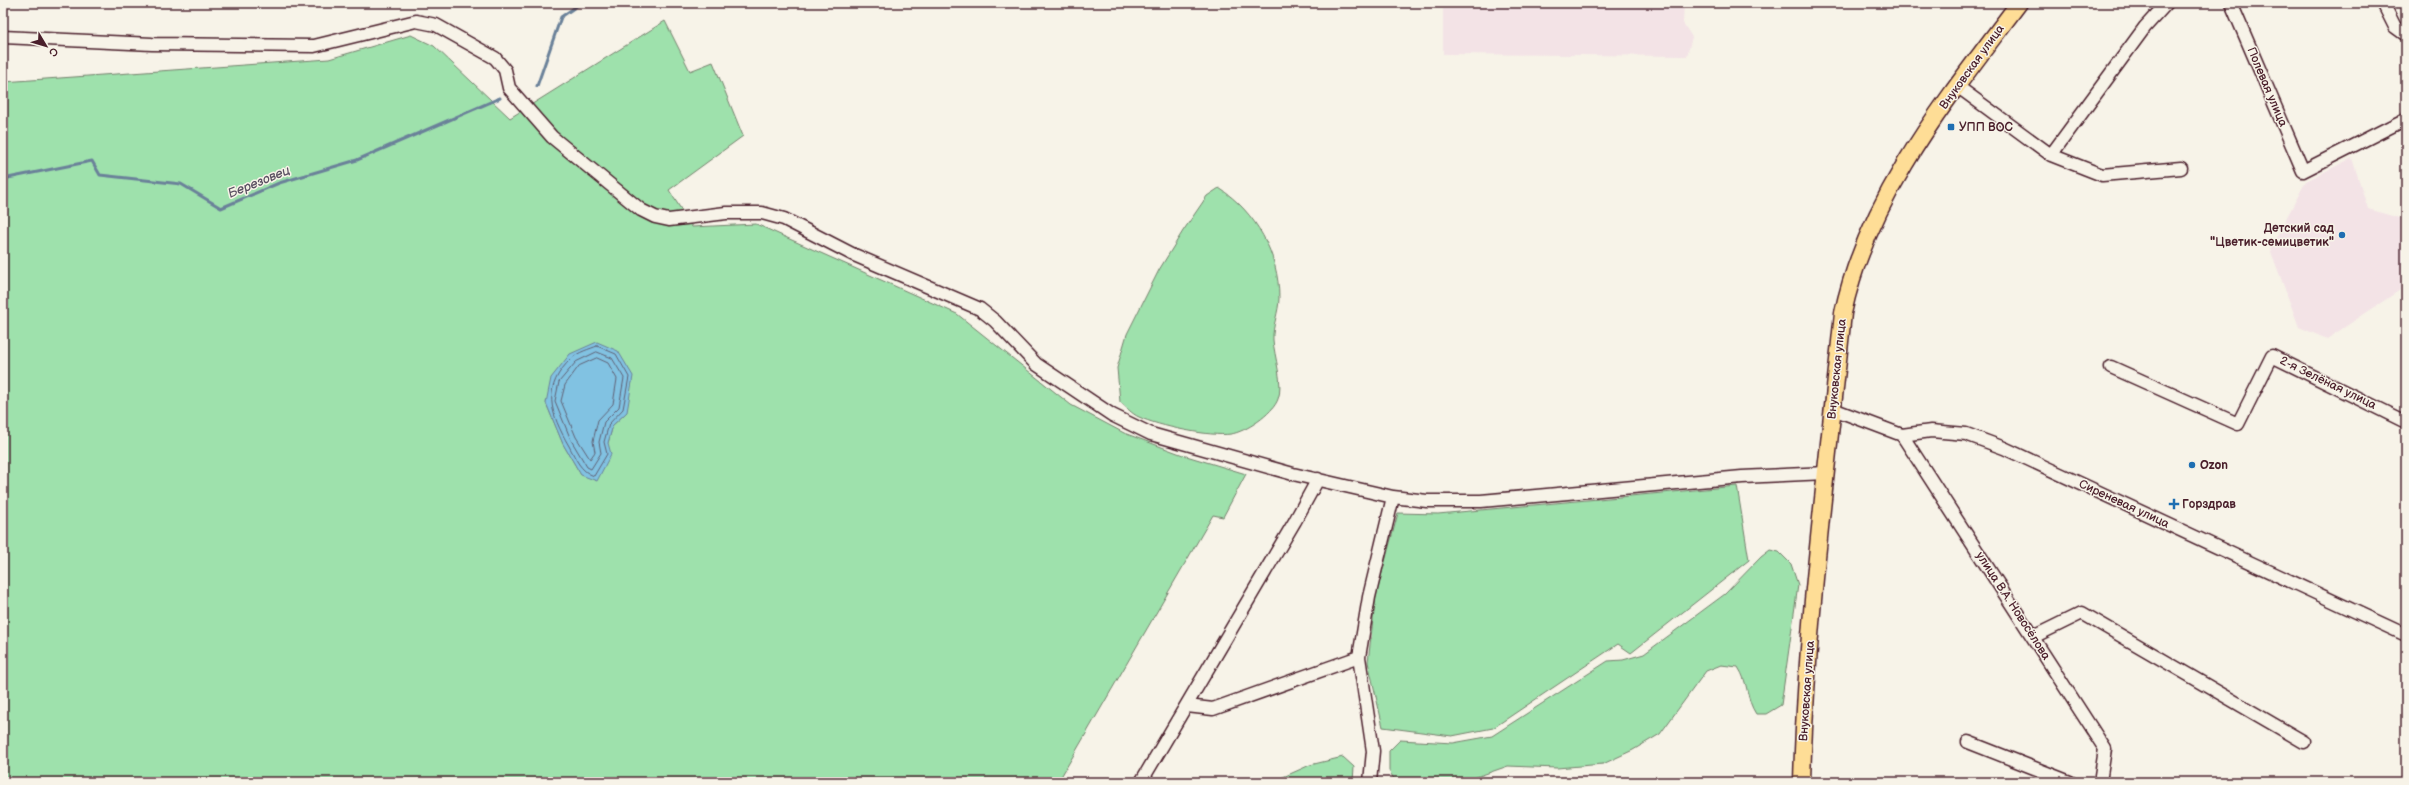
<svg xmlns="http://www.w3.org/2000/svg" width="2409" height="785" viewBox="0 0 2409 785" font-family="'Balsamiq Sans',sans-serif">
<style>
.built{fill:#f3e3e6}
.green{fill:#9ee1ac;stroke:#74806c;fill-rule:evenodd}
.water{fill:#81c2e2;stroke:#6b8199}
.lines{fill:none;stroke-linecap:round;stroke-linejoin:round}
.shore{stroke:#606074;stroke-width:1}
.stream{stroke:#6b8199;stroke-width:3}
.minor-casing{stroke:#4a1f2b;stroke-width:15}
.major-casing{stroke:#4a1f2b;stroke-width:19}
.minor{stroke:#f7f3e8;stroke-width:12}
.major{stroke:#fedd96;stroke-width:16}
.poi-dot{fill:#1f6fb2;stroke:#f7f3e8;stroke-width:1.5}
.labels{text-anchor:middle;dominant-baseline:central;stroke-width:3;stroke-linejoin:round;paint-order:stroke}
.street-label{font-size:12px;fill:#4a1f2b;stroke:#f7f3e8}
.poi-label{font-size:12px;font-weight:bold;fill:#4a1f2b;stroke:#f7f3e8;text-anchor:start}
.water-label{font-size:13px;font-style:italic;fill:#5a5062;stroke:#f7f3e8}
</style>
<rect width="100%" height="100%" fill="#f7f3e8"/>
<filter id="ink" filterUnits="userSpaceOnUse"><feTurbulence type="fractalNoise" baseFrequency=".025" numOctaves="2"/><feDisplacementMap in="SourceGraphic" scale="8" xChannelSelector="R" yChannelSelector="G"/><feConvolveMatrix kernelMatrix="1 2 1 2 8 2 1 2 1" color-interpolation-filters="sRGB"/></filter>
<g filter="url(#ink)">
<!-- built -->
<path class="built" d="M1443,3h241l-1,20 9,14 -5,19 -244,-2z
M2352,158l16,51 38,11v66l-79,53 -28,-12 -29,-78 36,-68z"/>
<!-- green -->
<path class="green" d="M665,21l25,50 23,-9 30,74 -74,54 23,37 64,-3 201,90 114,91 53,28 59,22 63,19 -23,43 -10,-2 -155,267h-1055v-700l326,-23 82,-24 23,11 76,72zM546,403l81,9 -14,13 -5,18 -27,32 -18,-31z
M1219,188c37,24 60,66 60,110 0,14 -7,28 -6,42 1,15 11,45 5,59 -5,15 -33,33 -47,35 -21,3 -73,-8 -92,-17 -7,-3 -13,-10 -19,-15l-3,-34 10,-34 32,-64 24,-39 24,-35z
M1737,486l12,74 -118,93 -13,-9 -125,84 -41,8 -69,-9 -15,-65 8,-67 22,-82 40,1z
M1770,550l9,2 12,12 7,21 -17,120 -15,9h-10c-10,-15 -7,-30 -18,-47l-17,-2 -15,6 -46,63 -27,16 -30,14 -46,4 -49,-2 -46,16h-66l-7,-11v-20l11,-11 53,3 39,-7 116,-75 15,-1 21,-6 81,-60 36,-37z
M1343,757l11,10 -1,15h-81l38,-17z"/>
<!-- water -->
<path class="water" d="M597,342l21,9 15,25 -6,36 -14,13 -5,18 3,11 -14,27 -16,-6 -18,-31 -17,-41 5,-25 19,-24z"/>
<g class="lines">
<!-- shore -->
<path class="shore" d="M597,346l19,8 13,23 -6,32 -14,15 -5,18 3,12 -13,22c-14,-5 -18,-17 -25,-30 -19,-33 -28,-59 3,-88 6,-6 18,-9 25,-12z
M597,352l15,6 12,20 -5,29 -15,15 -5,20 2,11 -10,16 -4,-2 -16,-27 -16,-39 4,-19 17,-20z
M597,358l11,5 9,16 -4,25 -15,16 -5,21 2,11 -5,7 -14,-22 -15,-36 4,-16 14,-19z"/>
<!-- stream -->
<path class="stream" d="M537,86l24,-69 20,-14
M3,179l89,-18 8,14 81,9 40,24 58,-25 78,-23 143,-62"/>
<!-- minor casing -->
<g class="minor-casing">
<path id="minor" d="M2231,3l72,168 103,-52
M2383,3l12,24 11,8
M3,37l149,7 162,2 102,-25 20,4 59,33 10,12 4,18 43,49 89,73 14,7 14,3 57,-7h36l22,6 68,35 128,55 15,12 41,43 76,51 39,19 142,40 100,23 34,4h54l261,-24 84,-4
M1957,86l94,69 51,20 79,-7
M2051,155l94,-128 22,-24
M2111,367l127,57 34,-68 134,66
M1833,409l69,26 29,-4 35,3 38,14 402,187
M1902,435l203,314 -5,33
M2033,637l49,-24 222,129
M1187,706l26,3 146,-52
M1968,742l102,40
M1141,782l154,-261 23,-42
M1370,782l3,-31 -14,-94 10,-60 24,-100"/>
</g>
<!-- major casing -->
<g class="major-casing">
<path id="major" d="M1802,782c4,-157 25,-313 41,-469 25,-118 105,-215 176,-310"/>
</g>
<!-- minor -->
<use href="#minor" class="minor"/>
<!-- major -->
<use href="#major" class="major"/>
</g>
</g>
<!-- markers -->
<g class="poi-dot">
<rect x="1947" y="123" width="8" height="8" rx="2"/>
<circle cx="2342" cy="235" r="4"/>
<circle cx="2192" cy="465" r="4"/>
<path d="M2172 498h4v4h4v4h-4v4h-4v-4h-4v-4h4z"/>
</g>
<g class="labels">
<!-- street labels -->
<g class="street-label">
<text transform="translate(1972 67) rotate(-54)">Внуковская улица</text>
<text transform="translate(2267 87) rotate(67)">Полевая улица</text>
<text transform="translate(1837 369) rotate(-84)">Внуковская улица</text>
<text transform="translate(2328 383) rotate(26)">2-я Зелёная улица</text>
<text transform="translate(2124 504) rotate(25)">Сиреневая улица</text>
<text transform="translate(2013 606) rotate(57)">улица В.А. Новосёлова</text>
<text transform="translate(1807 691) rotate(-86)">Внуковская улица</text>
</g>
<!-- poi labels -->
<g class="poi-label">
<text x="1959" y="127">УПП ВОС</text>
<text x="2334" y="228" text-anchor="end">Детский сад<tspan x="2334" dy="14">"Цветик-семицветик"</tspan></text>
<text x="2200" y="465">Ozon</text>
<text x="2182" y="504">Горздрав</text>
</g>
<!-- water labels -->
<g class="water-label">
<text transform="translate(259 182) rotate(-22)">Березовец</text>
</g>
</g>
<!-- margin -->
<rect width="2409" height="785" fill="none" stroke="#f7f3e8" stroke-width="16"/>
<rect x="8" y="8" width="2393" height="769" fill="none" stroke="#4a1f2b" stroke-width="1.5" filter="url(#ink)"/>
<!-- north arrow -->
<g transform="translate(46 46) rotate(128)" stroke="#f7f3e8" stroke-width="3" paint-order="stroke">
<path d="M0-3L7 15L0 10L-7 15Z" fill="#4a1f2b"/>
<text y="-6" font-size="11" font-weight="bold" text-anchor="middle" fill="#4a1f2b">С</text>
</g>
</svg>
